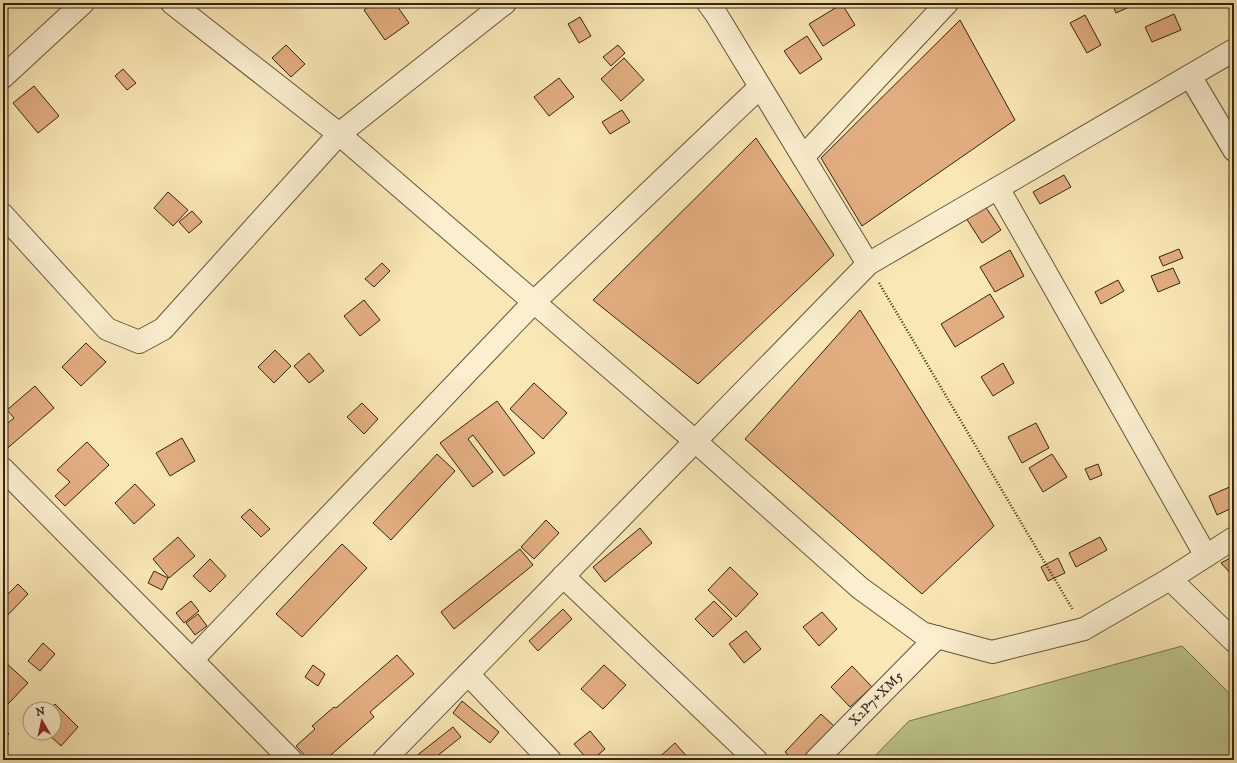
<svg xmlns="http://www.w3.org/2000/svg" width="1237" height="763" viewBox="0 0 1237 763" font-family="'IM FELL DW Pica',serif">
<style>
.green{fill:#bcc58e;stroke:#787450}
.building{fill:#e2ad81;stroke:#332411}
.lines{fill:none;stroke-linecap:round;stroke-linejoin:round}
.minor-casing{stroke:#64553a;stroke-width:24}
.path{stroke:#332411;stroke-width:2.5;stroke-dasharray:1 2;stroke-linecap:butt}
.minor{stroke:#fbefcf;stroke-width:22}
.labels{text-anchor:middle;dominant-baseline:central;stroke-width:3.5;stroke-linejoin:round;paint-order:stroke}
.street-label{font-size:14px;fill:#332411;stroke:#fbefcf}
</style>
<rect width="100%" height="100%" fill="#f9e7b5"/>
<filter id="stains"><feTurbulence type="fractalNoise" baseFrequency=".005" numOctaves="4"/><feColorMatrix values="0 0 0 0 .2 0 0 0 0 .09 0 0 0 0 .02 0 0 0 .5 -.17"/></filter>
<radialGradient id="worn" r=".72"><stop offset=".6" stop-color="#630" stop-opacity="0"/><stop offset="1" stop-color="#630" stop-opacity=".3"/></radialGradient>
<!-- green -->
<path class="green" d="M1182,646l52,52v62h-363l38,-39z"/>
<!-- building -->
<path class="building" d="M374,3h21l14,20 -24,17 -21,-30z
M1112,3h26l-22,10z
M842,4l13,21 -32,21 -14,-22z
M1174,14l7,16 -29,12 -7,-15z
M1085,15l16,30 -14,8 -17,-30z
M580,17l11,19 -12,7 -11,-19z
M960,20l55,100 -153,106 -41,-68z
M807,36l15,23 -22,15 -16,-23z
M286,45l19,19 -14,13 -19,-19z
M618,45l7,8 -14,13 -8,-9z
M624,58l20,22 -23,21 -20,-22z
M123,69l13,14 -9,7 -12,-14z
M559,78l15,19 -25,19 -15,-19z
M34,86l25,30 -21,17 -25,-30z
M622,110l8,12 -20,12 -8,-12z
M756,138l78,117 -136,129 -105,-84z
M1064,175l7,12 -31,17 -7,-12z
M168,192l20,18 -15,16 -19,-18z
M985,206l16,24 -19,13 -16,-25z
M192,211l10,11 -13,11 -10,-11z
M1179,249l4,9 -20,8 -4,-9z
M1010,250l14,26 -29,16 -15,-25z
M382,263l8,8 -16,16 -9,-8z
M1173,268l7,15 -22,9 -7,-16z
M1118,280l6,11 -23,13 -6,-12z
M990,294l14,23 -49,30 -14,-23z
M364,300l16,20 -20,16 -16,-20z
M860,310l134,216 -72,68 -177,-155z
M86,343l20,19 -25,24 -19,-19z
M275,350l16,16 -17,17 -16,-16z
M309,353l15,18 -15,12 -15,-17z
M1003,363l11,20 -21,13 -12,-19z
M534,383l33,30 -24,26 -33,-30z
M35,386l19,22 -51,44v-25l11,-9 -7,-8z
M497,401l38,52 -31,23 -31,-41 -5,4 25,33 -20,15 -33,-44z
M362,403l16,16 -14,15 -17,-17z
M1036,423l13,25 -27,15 -14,-26z
M182,438l13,23 -25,15 -14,-23z
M87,442l22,23 -44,41 -10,-10 15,-14 -13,-12z
M437,454l18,17 -64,69 -18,-17z
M1052,454l15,23 -24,15 -14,-24z
M1098,464l4,11 -12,5 -5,-11z
M135,484l20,21 -21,19 -19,-21z
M1234,485v22l-17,8 -8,-19z
M250,509l20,20 -9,8 -20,-20z
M546,520l13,13 -25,26 -13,-12z
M640,528l12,15 -47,39 -12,-15z
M178,537l17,19 -26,22 -16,-19z
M1100,537l7,13 -31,17 -7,-14z
M342,544l25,24 -65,69 -26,-23z
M520,549l13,16 -79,64 -13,-17z
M1234,556v21l-13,-14z
M1058,558l7,15 -17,8 -7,-14z
M210,559l16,17 -16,16 -17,-16z
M730,567l28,27 -22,23 -28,-27z
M154,571l14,7 -6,12 -14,-7z
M18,584l10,10 -25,26v-21z
M191,601l8,10 -15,12 -8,-10z
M714,601l18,18 -19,18 -18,-18z
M563,609l9,10 -34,32 -9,-10z
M822,612l15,17 -18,17 -16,-19z
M198,614l9,12 -12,9 -9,-12z
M746,631l15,18 -17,14 -15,-19z
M43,643l12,11 -15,17 -12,-10z
M397,655l17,19 -44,38 4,5 -49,43h-16l-13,-14 19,-17 -3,-3 22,-19 2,1z
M5,662l23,21 -21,22 -4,-4v-37z
M313,665l12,9 -7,12 -13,-9z
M604,665l22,20 -23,24 -22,-20z
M852,666l20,21 -22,20 -19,-20z
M462,701l37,31 -9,11 -37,-30z
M55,704l23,23 -17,19 -14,-13h7v-24h-4z
M821,714l13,12 -33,34h-8l-8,-8z
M3,727l6,7 -6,5z
M453,727l8,10 -29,23h-14l-3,-3z
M590,731l15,18 -13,11h-4l-14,-16z
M675,743l15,17h-34z"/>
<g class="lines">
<!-- minor casing -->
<g class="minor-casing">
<g id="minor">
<path d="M172,3l167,131 356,307 165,147 62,45 70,19 92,-23 86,-50 64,-41"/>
<path d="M708,3l8,11 152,250"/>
<path d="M1190,76l44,74"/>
<path d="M3,77l80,-74"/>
<path d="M803,157l144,-154"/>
<path d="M998,188l208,368"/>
<path d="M3,215l104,114 32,13 24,-13 176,-195 166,-131"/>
<path d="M3,469l288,291"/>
<path d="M563,576l193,184"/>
<path d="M1170,579l64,62"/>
<path d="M192,660l342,-358 226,-215"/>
<path d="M468,674l82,86"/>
<path d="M384,760l484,-496 366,-214"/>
<path id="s1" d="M816,760l121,-123"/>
</g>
</g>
<!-- path -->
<path class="path" d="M879,283l194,327"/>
<!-- minor -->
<use href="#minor" class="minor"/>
</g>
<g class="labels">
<!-- street labels -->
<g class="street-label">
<text stroke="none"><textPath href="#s1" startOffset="86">X2P7+XM5</textPath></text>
</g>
</g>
<!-- margin -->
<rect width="1237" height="763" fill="none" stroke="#f9e7b5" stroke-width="16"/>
<rect x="4" y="4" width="1229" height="755" fill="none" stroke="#332411" stroke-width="2"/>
<rect x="8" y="8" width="1221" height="747" fill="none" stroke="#332411"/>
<!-- north arrow -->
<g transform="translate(42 721) rotate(351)"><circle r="19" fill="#fbefcf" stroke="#ab9e83"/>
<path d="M0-3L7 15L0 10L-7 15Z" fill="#8f2418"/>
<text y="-6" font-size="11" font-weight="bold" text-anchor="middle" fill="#332411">N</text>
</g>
<rect width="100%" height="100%" filter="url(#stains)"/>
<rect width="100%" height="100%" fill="url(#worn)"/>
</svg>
